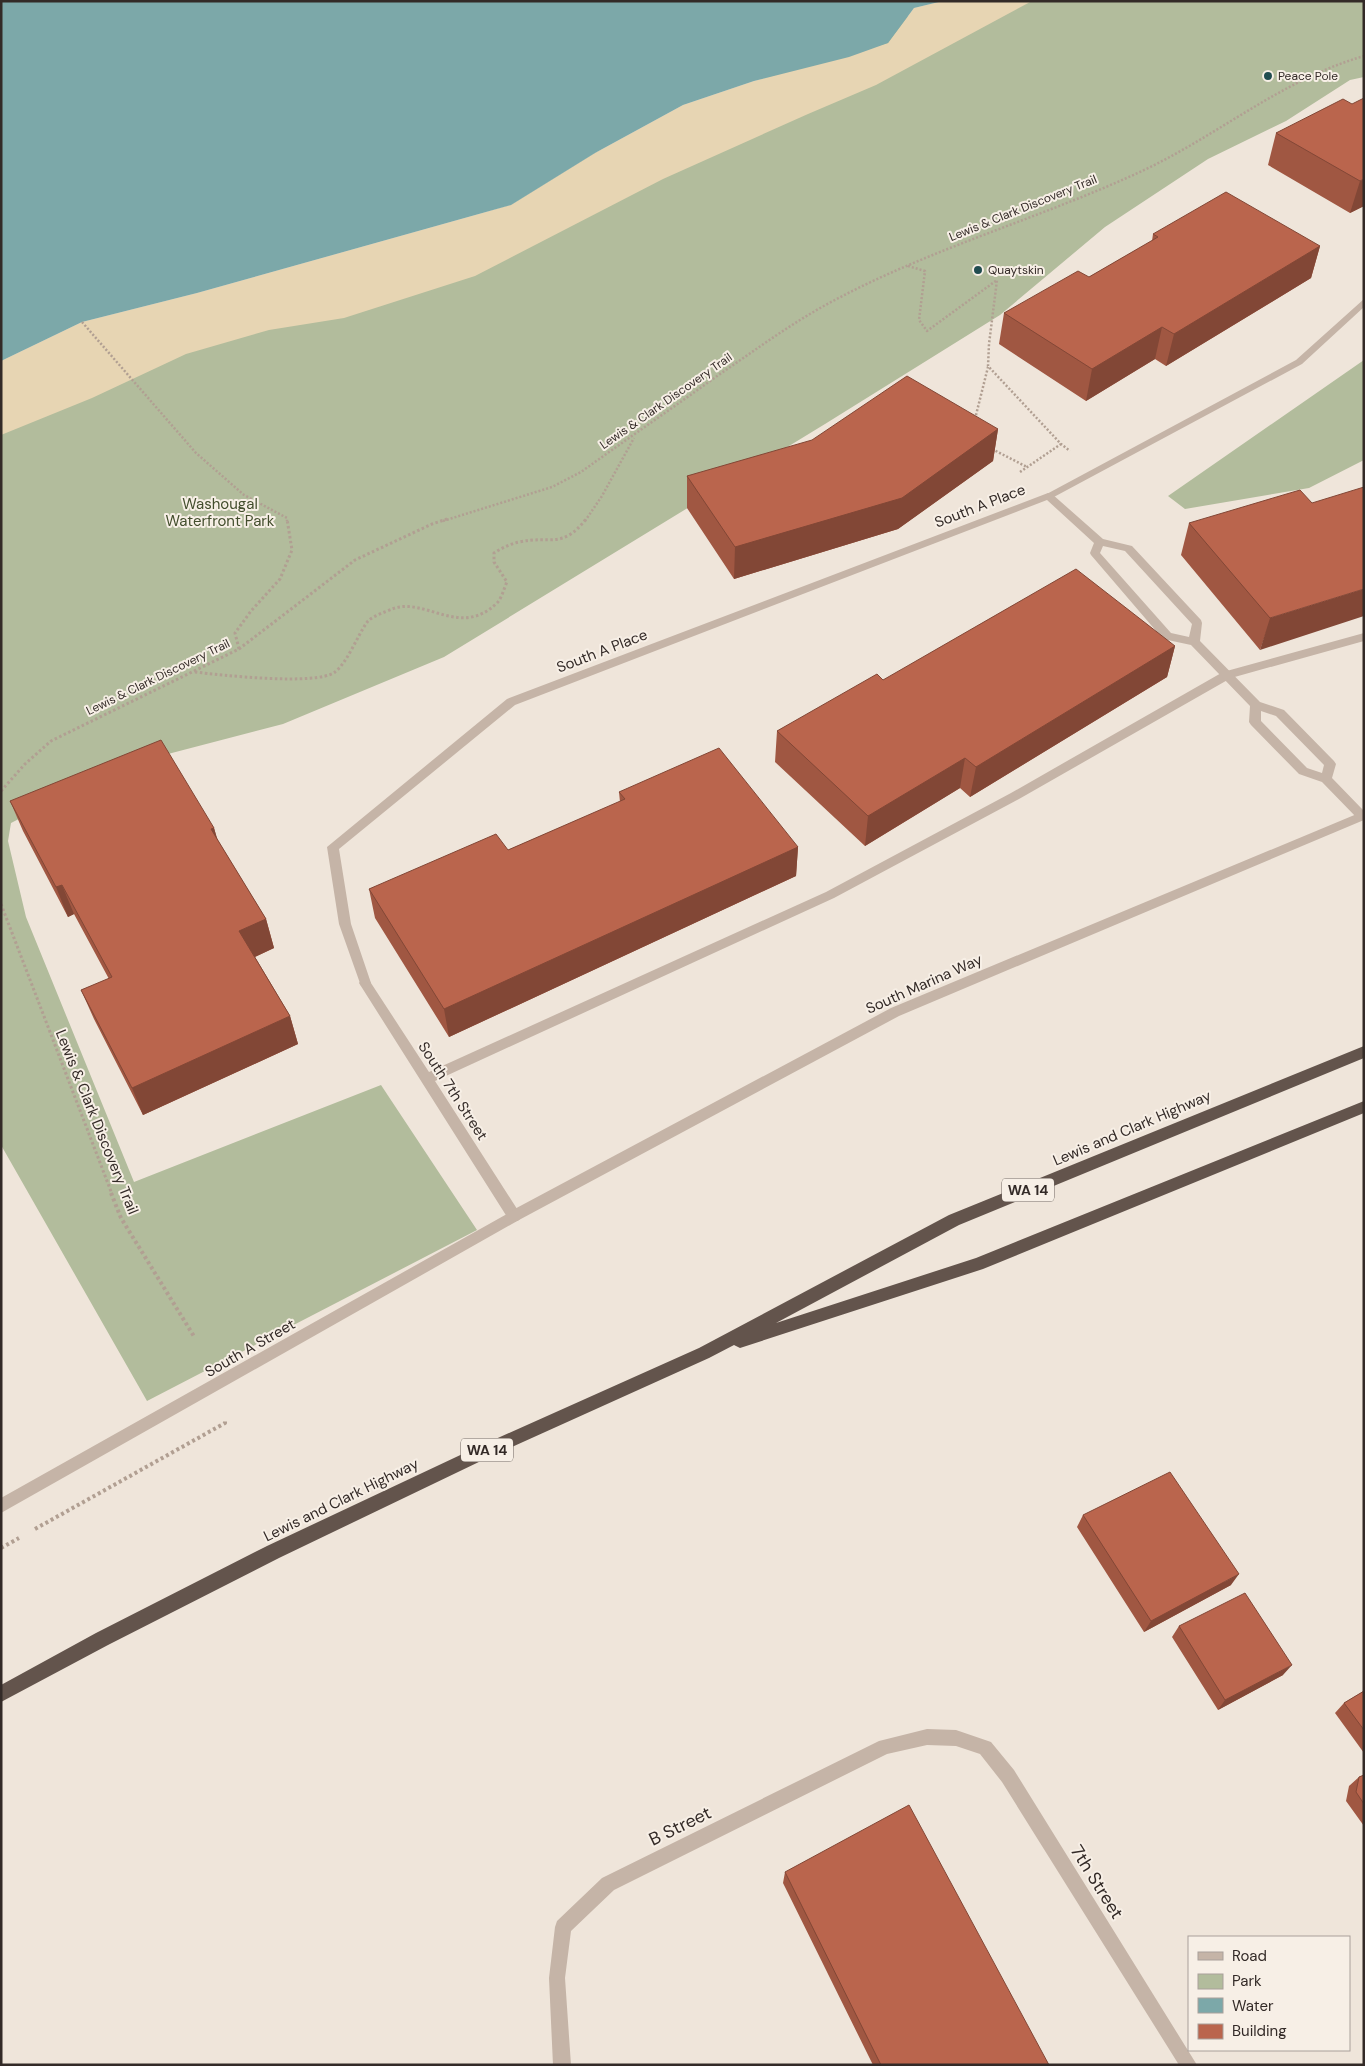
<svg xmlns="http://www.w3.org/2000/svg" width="1365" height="2066" viewBox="0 0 1365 2066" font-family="'DM Sans',sans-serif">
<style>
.green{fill:#b2bc9c}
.sand{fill:#e7d5b3}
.water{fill:#7ca8a9}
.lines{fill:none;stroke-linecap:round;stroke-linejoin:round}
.path-far2{stroke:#b19f92;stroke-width:2.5;stroke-dasharray:2 2;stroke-linecap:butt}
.path-far1{stroke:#b19f92;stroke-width:3;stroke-dasharray:2.5 2.5;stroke-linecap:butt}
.path{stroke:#b19f92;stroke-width:4;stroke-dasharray:3 3;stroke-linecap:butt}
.service{fill:#c5b4a7;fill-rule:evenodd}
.minor{fill:#c5b4a7;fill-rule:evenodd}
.tertiary{fill:#c5b4a7;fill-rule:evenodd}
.trunk{fill:#63544c;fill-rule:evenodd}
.wall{fill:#a05742}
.shaded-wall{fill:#824736}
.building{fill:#ba654d;stroke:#824736}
.poi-dot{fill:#214d50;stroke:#f7efe6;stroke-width:2}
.labels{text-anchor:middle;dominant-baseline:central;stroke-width:4;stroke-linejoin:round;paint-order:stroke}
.far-poi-label{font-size:12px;fill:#332a27;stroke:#f7efe6;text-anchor:start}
.far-street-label{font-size:12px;fill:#332a27;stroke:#f7efe6}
.shield{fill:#f7efe6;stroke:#6e6560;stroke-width:1}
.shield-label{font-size:14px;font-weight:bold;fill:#332a27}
.park-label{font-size:15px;fill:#434e2d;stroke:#f7efe6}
.street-label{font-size:15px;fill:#332a27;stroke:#f7efe6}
.near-street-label{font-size:18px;fill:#332a27;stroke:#f7efe6}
</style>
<rect width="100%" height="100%" fill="#efe5da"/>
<!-- green -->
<path class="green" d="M943,1h421v76l-14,3 -64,41 -78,38 -103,68 -105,88 -175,109 -381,233 -161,67 -161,42 -111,57 -3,18 18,76 108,265 247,-97 96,145 -330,171 -146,-256v-784l510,-156 84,-52z
M1364,360v100l-55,28 -124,21 -17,-13z"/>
<!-- sand -->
<path class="sand" d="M943,1h89l-156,84 -68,29 -145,65 -188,97 -131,42 -75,12 -83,24 -94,44 -91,37v-74l81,-39 115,-29 314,-88 84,-52 88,-48 71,-24 134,-38 26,-35z"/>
<!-- water -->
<path class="water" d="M1,1h942l-29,7 -26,35 -39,14 -95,24 -71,24 -88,48 -84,52 -314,88 -115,29 -81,39z"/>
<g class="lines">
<!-- path-far2 -->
<path class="path-far2" d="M908,266l17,5 -6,49 8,11 70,-51 -8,64 -1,22 73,78 9,7
M82,322l114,131 48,42 43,23v3
M975,419l13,-52
M992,449l35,18
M1020,472l41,-28
M443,521l109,-34 29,-15c46,-33 93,-65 139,-98 37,-25 73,-52 113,-73 99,-53 208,-83 309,-130 77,-36 139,-91 222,-115
M585,521l17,-25 32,-58"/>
<!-- path-far1 -->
<path class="path-far1" d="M239,649l-4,-16 16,-22 29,-32 12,-29 -5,-31
M195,672c25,3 122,14 140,0 13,-10 23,-38 33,-51 5,-5 17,-9 24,-12 33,-13 68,30 105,-6 5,-5 7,-15 10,-21l-13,-20v-9c8,-5 16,-9 25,-11 31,-7 43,8 67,-23
M1,791l24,-27 26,-23 188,-92 116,-89 77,-36 15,-5
M1,904l111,290"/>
<!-- path -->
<path class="path" d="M111,1193l10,25 74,120
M35,1529l190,-106v-4
M1,1548l18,-10"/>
<!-- service -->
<path class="service" d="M1364,299v8l-62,57 -250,134h-8l-1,-2 253,-136z
M1364,633v8l-133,37 -212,121 -185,99 -399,183 84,131 2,4 -2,4 -5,2 -5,-2 -150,-237 2,-3h8l60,92 397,-180 185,-99 212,-121z"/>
<!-- minor -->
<path class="minor" d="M1048,493l4,1 51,45 29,7 69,74 1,3 -2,18 60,61 24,8 50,51 2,3 -4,14 32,33v7h-7l-35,-36 -23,-8 -48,-49 -2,-3 1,-16 -59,-61 -28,-6 -72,-84 -1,-2 4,-10 -47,-43 -532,205 -176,144 12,75 20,59 -2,3h-8l-22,-62 -12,-77 180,-148zM1103,546l22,5 67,73 -3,13 -18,-4 -71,-80zM1261,711l15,5 48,49 -2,8 -15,-5 -46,-47z
M514,1210l5,2 2,4 -2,4 -518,293v-15z
M927,1729l29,1 35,12 23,28 183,295h-18l-177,-283 -22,-28 -24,-8 -29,-1 -40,9 -273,136 -43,41 -6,47 6,87h-18l-4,-87 6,-51 2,-6 45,-43 277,-137z"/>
<!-- tertiary -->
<path class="tertiary" d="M1364,811v9l-465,196 -380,204 -5,2 -5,-2 -2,-4 2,-4 382,-204z"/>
<!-- trunk -->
<path class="trunk" d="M1364,1046v12l-405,167 -183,98 200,-65 388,-157v12l-381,156 -243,79 -6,-3 -25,13 -226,102 -204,98 -171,87 -107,57v-17l95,-52 171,-87 204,-96 228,-102 250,-133z"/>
</g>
<!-- wall -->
<path class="wall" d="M1352,104l12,102 -14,7 -82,-48 8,-32z
M1153,234l167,12 -9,32 -145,88 -11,-7 -69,42 -87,-57 5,-31 85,-36 63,-36z
M998,429l-5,32 -95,68 -164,50 -47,-71v-32z
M1312,503l-52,147 -79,-95 8,-32z
M1175,646l-8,31 -197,120 -10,-9 -95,58 -90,-84 2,-31 106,-51z
M619,792l179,55 -2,29 -347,161 -74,-119 -6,-29 139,-39 112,-48z
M10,801l204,27 3,11 49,80 8,29 -19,9 35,59 8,28 -155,71 -49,-96 -13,-29 28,-11 -35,-65 -6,3 -45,-86z
M1083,1515l148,70 -87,47 -67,-105z
M1179,1626l104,49 -65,35 -46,-73z
M1364,1691v62l-29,-40 9,-10z
M1364,1775v51l-18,-25 3,-15 10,-9z
M785,1872l264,193h-176l-90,-182z"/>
<!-- shaded-wall -->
<path class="shaded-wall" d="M1364,179v27l-14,7 10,-32z
M1320,246l-9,32 -145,88 8,-32z
M1162,327l-7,32 -69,42 6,-32z
M998,429l-5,32 -95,68 -164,50 1,-32z
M1364,589v27l-104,34 10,-32z
M1175,646l-8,31 -197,120 6,-30z
M965,758l-5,30 -95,58 3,-30z
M214,828l9,30 -12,-29z
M798,847l-2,29 -347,161 -5,-28z
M62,885l12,29 -6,3 -12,-30z
M266,919l8,29 -26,12 -9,-29z
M290,1016l8,28 -155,71 -11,-27z
M1239,1574l-8,11 -87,47 7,-11z
M1292,1665l-9,10 -65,35 7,-10z"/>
<!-- building -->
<path class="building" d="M1364,98v81l-4,2 -84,-48 67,-34 9,5z
M1226,192l94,54 -146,88 -12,-7 -70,42 -88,-56 74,-42 11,6 69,-40 -5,-3z
M907,376l91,53 -96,69 -167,49 -48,-71 125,-36z
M1364,487v102l-94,29 -81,-95 111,-33 12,13z
M1076,569l99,77 -199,121 -11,-9 -97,58 -91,-85 100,-57 6,6z
M161,740l53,88 -3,1 55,90 -27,12 51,85 -158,72 -51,-98 31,-13 -50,-92 -6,2 -46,-86z
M719,748l79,99 -354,162 -75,-120 127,-55 12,16 117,-51 -6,-7z
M1170,1472l69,102 -88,47 -68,-106z
M1245,1593l47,72 -67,35 -46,-74z
M1364,1691v39l-20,-27z
M1364,1775v29l-8,-12 3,-15z
M909,1805l140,260h-168l-96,-193z"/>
<!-- markers -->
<g class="poi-dot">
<circle cx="1268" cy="76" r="5"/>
<circle cx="978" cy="270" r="5"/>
</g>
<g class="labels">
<!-- far-poi labels -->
<g class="far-poi-label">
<text x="1278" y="76">Peace Pole</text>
<text x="988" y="270">Quaytskin</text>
</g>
<!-- far-street labels -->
<g class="far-street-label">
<text transform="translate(1023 208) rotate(-22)">Lewis &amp; Clark Discovery Trail</text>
<text transform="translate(666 401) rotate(-35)">Lewis &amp; Clark Discovery Trail</text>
<text transform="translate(158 677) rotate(-26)">Lewis &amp; Clark Discovery Trail</text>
</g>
<!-- shield labels -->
<g class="shield">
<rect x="1002" y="1178.5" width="52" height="23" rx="4"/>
<rect x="461" y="1438.5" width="52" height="23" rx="4"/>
</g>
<g class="shield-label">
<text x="1028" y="1190">WA 14</text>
<text x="487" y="1450">WA 14</text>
</g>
<!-- park labels -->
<g class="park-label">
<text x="220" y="504">Washougal<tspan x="220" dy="17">Waterfront Park</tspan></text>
</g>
<!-- street labels -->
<g class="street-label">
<text transform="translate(980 506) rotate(-21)">South A Place</text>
<text transform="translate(602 651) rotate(-21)">South A Place</text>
<text transform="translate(924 984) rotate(-24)">South Marina Way</text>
<text transform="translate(453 1091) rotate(57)">South 7th Street</text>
<text transform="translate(97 1122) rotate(68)">Lewis &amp; Clark Discovery Trail</text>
<text transform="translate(1132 1128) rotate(-23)">Lewis and Clark Highway</text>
<text transform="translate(250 1348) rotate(-30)">South A Street</text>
<text transform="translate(341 1500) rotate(-26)">Lewis and Clark Highway</text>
</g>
<!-- near-street labels -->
<g class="near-street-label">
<text transform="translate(680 1826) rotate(-26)">B Street</text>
<text transform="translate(1097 1882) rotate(58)">7th Street</text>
</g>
</g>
<!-- border -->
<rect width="1365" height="2066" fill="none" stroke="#332a27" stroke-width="5"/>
<!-- legend -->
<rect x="1188" y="1936" width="162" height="115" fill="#f7efe6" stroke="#a9a09a"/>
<rect x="1198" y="1952" width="25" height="8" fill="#c5b4a7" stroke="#a9a09a"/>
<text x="1232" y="1961" font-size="15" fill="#332a27">Road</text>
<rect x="1198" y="1974" width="25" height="15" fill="#b2bc9c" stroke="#a9a09a"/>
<text x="1232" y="1986" font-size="15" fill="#332a27">Park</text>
<rect x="1198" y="1998" width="25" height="15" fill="#7ca8a9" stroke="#a9a09a"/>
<text x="1232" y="2011" font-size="15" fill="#332a27">Water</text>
<rect x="1198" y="2024" width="25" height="15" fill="#ba654d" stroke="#a9a09a"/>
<text x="1232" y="2036" font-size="15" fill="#332a27">Building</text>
</svg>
